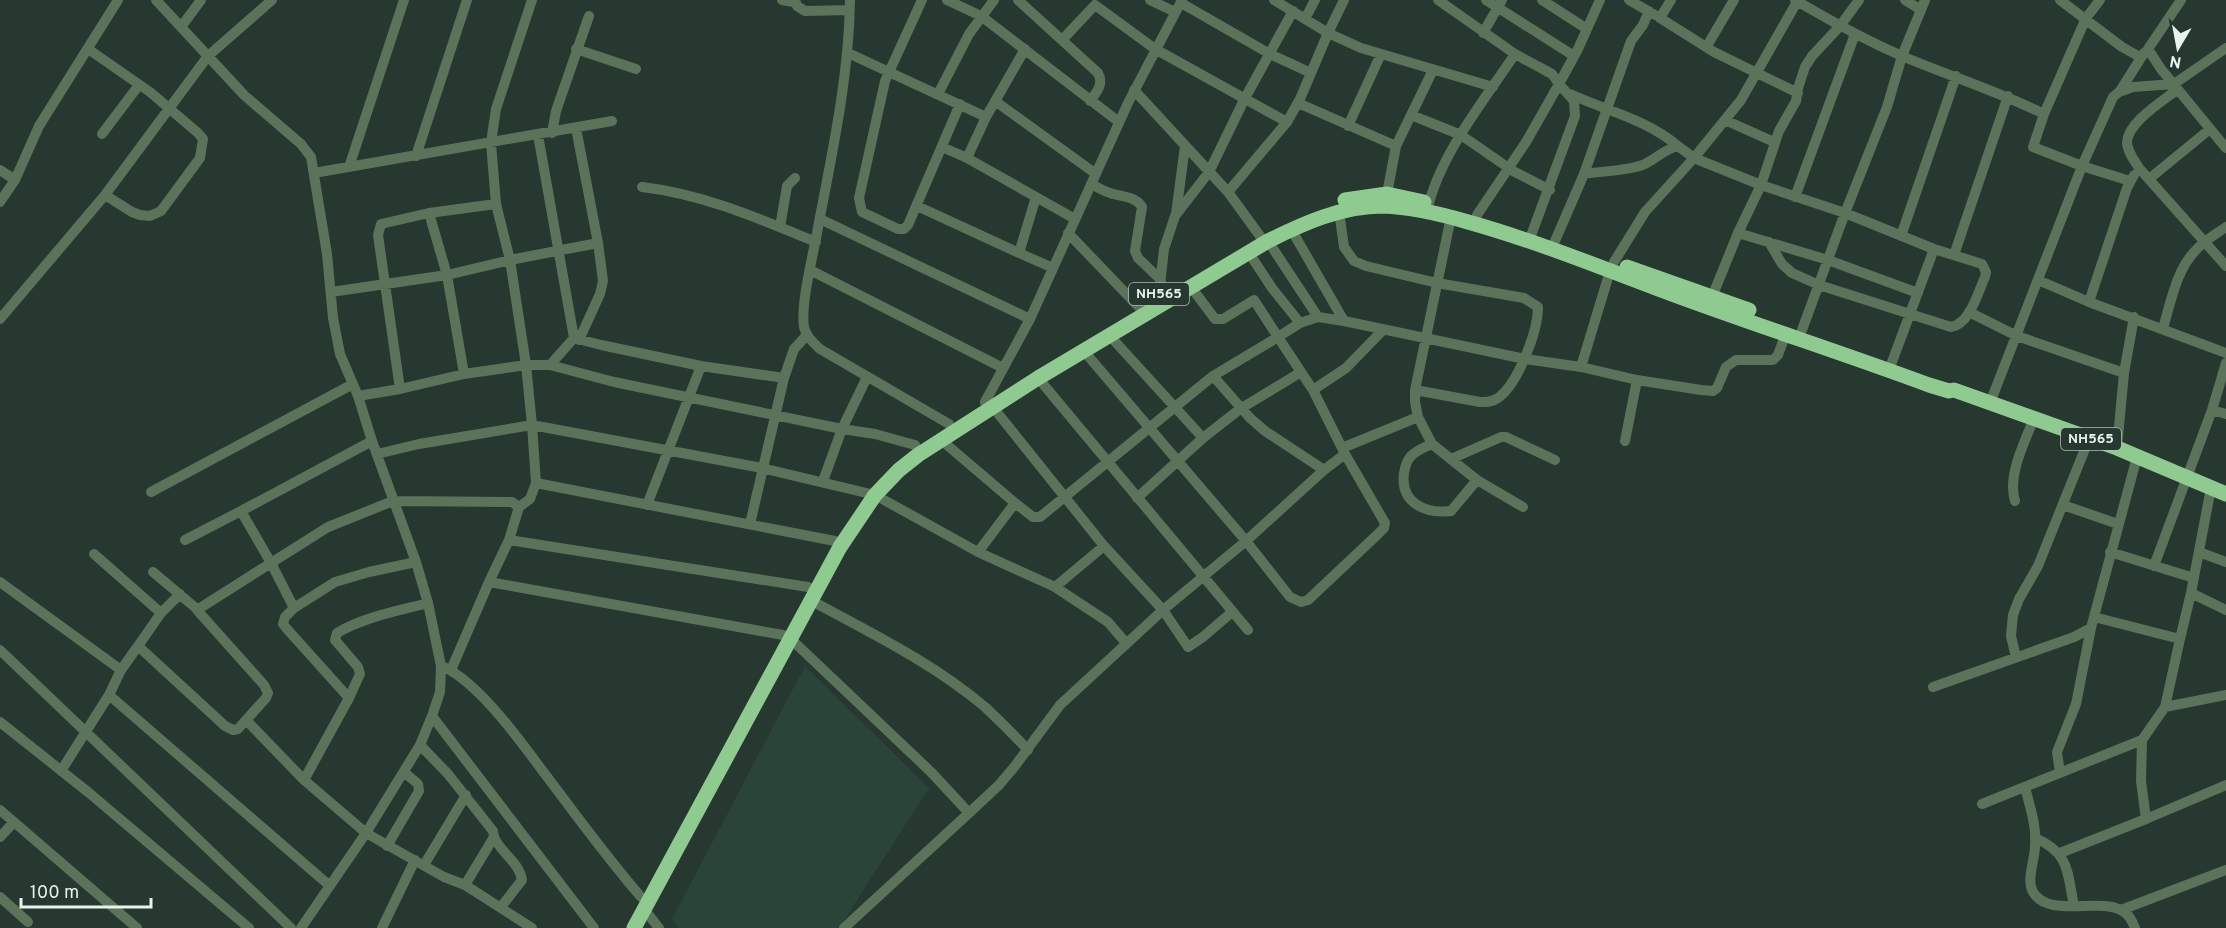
<svg xmlns="http://www.w3.org/2000/svg" width="2226" height="928" viewBox="0 0 2226 928" font-family="Overpass,sans-serif">
<style>
.built{fill:#2a4439}
.lines{fill:none;stroke-linecap:round;stroke-linejoin:round}
.minor{stroke:#5b735b;stroke-width:10}
.highway{stroke:#8fca90;stroke-width:15}
.labels{text-anchor:middle;dominant-baseline:central;stroke-width:4.5;stroke-linejoin:round;paint-order:stroke}
.shield{fill:#263830;stroke:#aebbb4;stroke-width:1.5}
.shield-label{font-size:14px;font-weight:bold;fill:#e8f3ed}
</style>
<rect width="100%" height="100%" fill="#263830"/>
<!-- built -->
<path class="built" d="M805,666l124,122 -90,140h-161l-6,-9z"/>
<g class="lines">
<!-- minor -->
<path class="minor" d="M156,0l88,95 57,49 10,13 16,97 6,64 7,36 18,42 14,45 44,121 12,41 13,63 -1,26 -8,24 -12,29 -54,88 78,44 21,8 67,43
M782,0l12,2
M795,0l2,6 8,5 44,-1
M850,0c-1,75 -17,149 -31,222 -4,26 -19,81 -15,105 2,9 9,16 16,22l129,75
M922,0l-37,81 -26,117 3,14 36,17h6l4,-4 52,-121
M947,0l34,16 138,106
M1018,0l80,73c6,11 -1,19 -8,28
M1150,0l25,12
M1274,0l54,33 16,-33
M1438,0l77,54 37,20 7,10 -33,58 -49,73
M1486,0l88,56
M1542,0l45,29
M1629,0l26,15
M1671,0l-11,18 54,34 84,41
M1795,0c34,20 70,40 107,56 47,20 96,35 142,58
M1905,0l16,10
M2060,0l62,47 18,10
M2181,0l-33,49 13,20 65,79
M1181,3l89,51 41,19
M1305,19l10,-19
M181,27l20,-27
M1483,33l19,-33
M1062,40l33,-35 60,44 132,73 -59,70
M1707,46l27,-46
M88,49l62,43 48,41 5,6 -3,19 -39,53 -11,5 -10,-1 -8,-3 -27,-17
M576,49l60,20
M848,53l138,64
M2178,89c-15,12 -50,33 -51,53 0,9 7,18 12,26l87,98
M1134,90l94,102 32,44
M2120,91l24,-38
M938,94l31,-60 25,-34
M1570,94c37,17 76,25 108,52
M995,101l101,73
M1298,103l98,43
M1411,115l50,20 52,36 37,19
M1725,120l49,22
M1287,122l13,-23 28,-66 33,15 132,39
M1348,126l33,-72
M576,128l22,115 5,38 -3,13 -21,46
M552,133l4,-22 33,-95
M102,134l37,-49
M538,135l36,203 27,7 100,21 83,12 -34,146
M942,147l25,11 108,61
M416,156l51,-156
M967,158l19,-41 39,-68
M349,167l55,-167
M0,170l15,10 -15,22
M314,173l298,-52
M1584,174l47,-133 12,-16 6,-14
M2149,179l61,-50
M15,180l24,-54 79,-126
M2130,181l-48,-15 31,-69 6,-5 14,-5 41,-3 52,-36
M1091,184c6,3 12,7 19,9 11,4 26,3 32,14l-7,44 3,7 23,22
M642,187c61,7 118,32 174,55
M1387,194l9,-48 37,-76
M1036,197l-17,56 34,15
M1795,197l60,-163
M1429,203c14,-52 56,-104 86,-149
M917,206l102,47
M1339,211l5,36 10,14 12,5 71,17 87,15 14,9c0,24 -20,77 -40,91 -6,4 -11,4 -18,4l-65,-12
M429,213l18,62 17,99
M1176,214l9,-68
M1451,217l-36,173v12l3,15 14,27 45,36 46,27
M820,219l210,100
M780,227l7,-41 8,-8
M1291,229l53,92
M1068,233l70,73
M1532,233l43,-117 -1,-15 -15,-17 19,-35 22,-49
M1738,233l90,27 90,33
M1901,236l55,-160
M1268,241l50,76
M1555,241l29,-67c17,-3 46,-3 61,-10 12,-6 20,-15 33,-18l16,12 -49,54 -31,50
M1769,242l13,22 10,9 27,12 132,42c19,-3 27,-35 34,-50l1,-5 -4,-8 -48,-15 -89,-36 -84,-28 -67,-27 47,-58 57,-100
M1249,253l23,35 28,35 18,-6 26,4 181,38 56,8 56,13 64,10 12,1 4,-3 9,-21 10,-7h37l5,-5 8,-22
M1954,255l54,-159
M810,270l193,98
M2038,280l51,22 137,51
M1191,287l24,32h8l31,-19 24,37 22,-14
M331,292l116,-17 63,-15 88,-17
M1159,294l5,-45 11,-33 34,-44 36,-74 48,-87
M1712,297l26,-64 23,-48 18,-54 17,-30 2,-13 7,-21 7,-11 28,-30 19,-26
M2089,302l38,-114 7,-13
M1969,312l48,24 107,37
M0,319l105,-124 103,-139 64,-56
M2163,328c8,-26 13,-58 33,-78 8,-9 20,-16 30,-23
M1802,330l43,-117 42,-106 15,-51 23,-56
M1109,335l94,103
M1083,350l163,191 44,56 11,5 7,-2 69,-65 7,-7 1,-5 -40,-69 -32,-64
M1892,362l42,-113
M550,365l24,-27
M1581,367l29,-96
M1301,372l12,18 33,-22 37,-38
M867,377l-25,52 33,5 40,11
M784,378l10,-29 13,-14
M1038,378l210,252
M400,389l64,-15 62,-9h24l64,17 228,47 -19,52
M358,396l42,-7 -22,-154 3,-11 48,-11 67,-9
M985,402l45,-83 98,-216 54,-103
M1990,403l92,-237 -49,-19 11,-33 42,-96 14,-18
M2212,410l14,4
M940,439l75,64 -37,49
M1625,441l12,-61
M1432,444c-7,3 -15,6 -21,12 -4,4 -6,11 -7,17 -4,30 21,41 47,38l26,-31
M1342,448l76,-31
M2117,448l7,-75 10,-56
M377,454l42,-10 113,-19 -6,-60 -16,-105 -14,-56 -5,-61 5,-34 36,-109
M1451,459l50,-22h5l49,23
M1324,470l21,-16
M151,492l202,-108
M1137,498l66,-60 37,-29 61,-37 -23,-35 -65,39
M2015,501c-8,-26 10,-59 19,-83
M1015,503l18,14h7l173,-141 37,42 15,13 59,39 -78,71 -83,69 25,37 15,-10 29,-25
M647,505l54,-139
M2063,505l55,19
M519,507l11,-8 6,-16
M185,540l56,-29
M835,541l-299,-58 -4,-58 230,43 113,27 103,57 77,35 49,-41
M2110,552l84,26
M2199,552l27,10
M94,554l67,59
M2154,566l58,-156 14,-47
M153,572l44,37
M0,582l121,88 -12,25 221,191
M489,582l20,-42
M1055,587l53,35 18,21
M2191,593l35,17
M812,601c59,32 121,62 173,106 15,14 29,28 43,43
M294,608l-23,-45 57,-36 65,-26 119,1 7,5 -10,33 299,47
M791,639l140,133 38,41 30,-28 16,-19 45,-61 103,-95 -59,-64 -112,-140
M2180,639l11,-46 20,-105
M138,646l23,-33 19,-19
M0,650l291,278
M2016,657l-5,-21 2,-21 6,-16 19,-33 51,-127
M444,667c36,17 77,75 101,107 31,41 62,84 96,123
M121,670l17,-24 87,80 8,4 5,-1 28,-31 2,-5 -4,-8 -67,-75 74,-47 -30,-52 131,-70
M451,670l38,-88 294,53
M1933,687l141,-50 17,-9 46,-171
M349,698l11,-24 -2,-7 -23,-27 2,-7c27,-16 61,-22 91,-30
M2165,707l61,-12
M432,716l162,212
M247,721l57,59 45,-82 -62,-69 -4,-5 2,-7 9,-9 41,-26 34,-10 47,-10
M0,722l88,70 161,136
M420,745l28,29 45,57 1,6 -29,48
M61,771l48,-76
M2060,773l-3,-21 19,-48 15,-76
M2025,787c5,20 12,40 10,59 0,14 -9,34 -2,46 15,26 65,6 88,18 8,4 11,11 14,18
M1982,804l160,-64
M0,810l137,118
M2146,819l80,-34
M0,837l14,-15
M494,837c6,15 26,26 28,43l-21,27
M2035,838c35,15 32,34 39,68
M387,846l32,-55 -1,-7 -14,-12
M2060,853l86,-34 -5,-38 1,-41 23,-33 15,-68 -86,-22
M424,865l42,-70
M0,897l28,25
M644,909l15,19
M2121,910l105,-40
M301,928l65,-95 -62,-53
M382,928l33,-68
M844,928l125,-115"/>
<!-- highway -->
<path class="highway" d="M1345,200l42,-6 37,8
M1627,267l122,43
M634,928l206,-381 35,-52 24,-25 19,-15 120,-77 230,-137c36,-18 74,-35 115,-35 29,1 58,8 85,16 68,19 134,46 201,71 86,32 174,60 260,92l20,6 5,-1 163,58 109,46"/>
</g>
<g class="labels">
<!-- shield labels -->
<g class="shield">
<rect x="1129" y="283" width="60" height="22" rx="4.5"/>
<rect x="2061" y="428" width="60" height="22" rx="4.5"/>
</g>
<g class="shield-label">
<text x="1159" y="294">NH565</text>
<text x="2091" y="439">NH565</text>
</g>
</g>
<!-- north arrow -->
<g transform="translate(2178 48) rotate(190)" stroke="#263830" stroke-width="4.5" paint-order="stroke">
<path d="M0-4.5L10 22L0 15L-10 22Z" fill="#e8f3ed"/>
<text y="-9" font-size="16" font-weight="bold" text-anchor="middle" fill="#e8f3ed">N</text>
</g>
<!-- scale -->
<path d="M21 898v9h130v-9" fill="none" stroke="#e8f3ed" stroke-width="3"/>
<text x="30" y="898" font-size="18" fill="#e8f3ed" stroke="#263830" stroke-width="4.5" paint-order="stroke">100 m</text>
</svg>
